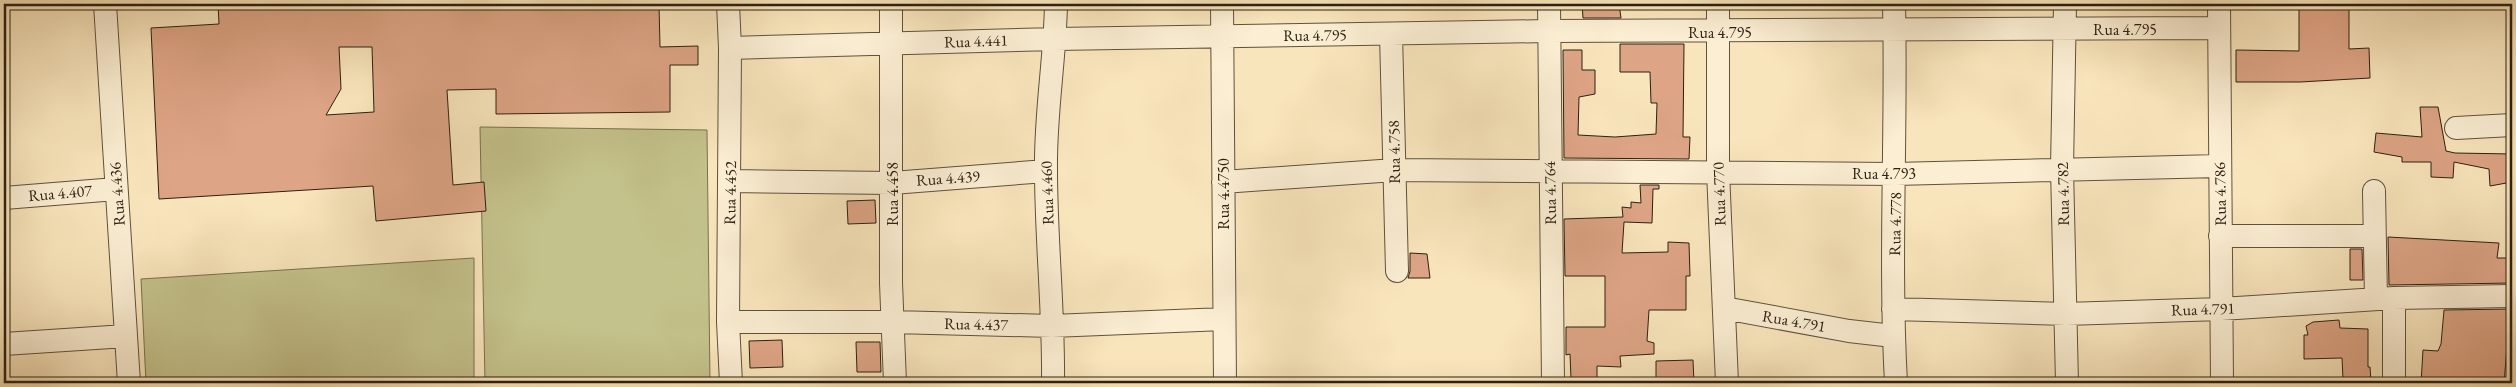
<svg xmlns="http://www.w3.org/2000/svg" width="2516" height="387" viewBox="0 0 2516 387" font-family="'EB Garamond',serif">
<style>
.green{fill:#c4c28c;stroke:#787150}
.building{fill:#dda485;stroke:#2c2013;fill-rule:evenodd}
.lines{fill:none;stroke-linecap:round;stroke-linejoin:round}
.minor-casing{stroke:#5f513d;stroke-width:24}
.minor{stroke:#fbeed3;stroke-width:22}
.labels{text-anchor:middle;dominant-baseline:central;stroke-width:4;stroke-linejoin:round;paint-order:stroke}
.street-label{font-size:16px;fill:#2c2013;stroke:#fbeed3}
</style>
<rect width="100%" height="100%" fill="#f9e5bc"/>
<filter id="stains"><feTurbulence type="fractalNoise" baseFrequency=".004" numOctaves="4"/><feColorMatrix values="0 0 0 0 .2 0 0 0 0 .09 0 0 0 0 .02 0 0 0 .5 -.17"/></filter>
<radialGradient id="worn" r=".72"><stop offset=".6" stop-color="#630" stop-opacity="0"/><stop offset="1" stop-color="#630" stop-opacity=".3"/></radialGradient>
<!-- green -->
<path class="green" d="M480,127l227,3 3,253h-225z
M474,258v125h-328l-5,-104z"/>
<!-- building -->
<path class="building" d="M218,4h441l1,43 38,-1v19h-28v47l-174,2v-25l-49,1 6,95 31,-3 2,29 -110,10 -3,-35 -214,13 -8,-171 68,-4zM339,47h33l2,65 -48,3 15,-26z
M1582,4h37l2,14h-38z
M2299,4h50v45l20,-1 1,30 -70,4h-64v-32l63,1z
M1620,44h64l-1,93h7l-1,22 -125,-1 -1,-108h19v20h13v24l-16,3 -1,38 37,2 41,-3 1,-31h-6l-1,-31h-30z
M2420,107h18l8,44 9,2 57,1v28l-22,4 -1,-17 -35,-7 -1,16 -22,-1v-15h-29v-5l-28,-5 2,-19 46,4z
M1640,185h19v4h-6l-1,34 -28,-1 -2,31 46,-1v-10l21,1 1,33h-4v34h-37l-2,31 7,2v11l-34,2 1,11 -24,-1v12l-26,1 -1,-25 -4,1v-28h39v-51h-40l-1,-57 59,-2 -1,-10 9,1v-6l10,1z
M875,200l1,23 -28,1 -1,-23z
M2388,237l111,6 -2,15h15v25l-123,2z
M2350,249h12l1,31h-13z
M1410,253l17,1 3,24h-22l2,-7z
M2512,309v37l-5,1 -3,36h-83l2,-33 15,1 3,-7 3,-34z
M2339,320l1,8 28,1v38h2l1,14 -28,-2 -1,-21 -38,1v-24h4l-2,-9 7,-4z
M782,340l1,27 -33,1 -1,-27z
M856,342h24l1,30h-24z
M1693,360l1,23h-38v-22z"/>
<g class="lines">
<!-- minor casing -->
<g class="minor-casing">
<path id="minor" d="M105,4l24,379
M728,4l2,44 -2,274 3,61
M891,4v279l4,100
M1222,4l3,379
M1549,4l4,379
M1718,4v167l9,212
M1894,4c3,126 -5,253 2,379
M2065,4l-3,164 5,215
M2219,4l3,379
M1391,34l6,237
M730,48l326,-9 492,-8 671,-3
M2456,128l56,-3
M731,181l161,2 154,-12
M1223,182l172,-12 500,4 324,-8
M2374,191l2,108
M4,198l112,-9
M2220,236h148
M2394,298v85
M1724,308l125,23 44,5
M1893,309l173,5 155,-5 173,-11 118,-2
M728,322h165l159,4 172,-7
M4,344l122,-8
M1053,383c1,-71 -7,-142 -7,-213 -1,-56 9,-110 10,-166"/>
</g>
<!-- minor -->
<use href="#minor" class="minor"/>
</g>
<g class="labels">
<!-- street labels -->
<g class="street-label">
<text x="2125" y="29">Rua 4.795</text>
<text x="1720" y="32">Rua 4.795</text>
<text transform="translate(1315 35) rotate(-1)">Rua 4.795</text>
<text transform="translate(976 41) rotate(-2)">Rua 4.441</text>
<text transform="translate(1394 152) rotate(-91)">Rua 4.758</text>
<text x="1884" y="173">Rua 4.793</text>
<text transform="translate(948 178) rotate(-4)">Rua 4.439</text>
<text transform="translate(60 193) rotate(-5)">Rua 4.407</text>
<text transform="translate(730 193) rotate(-89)">Rua 4.452</text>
<text transform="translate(1047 193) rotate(-92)">Rua 4.460</text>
<text transform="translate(1550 193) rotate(-91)">Rua 4.764</text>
<text transform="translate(117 194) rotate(-94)">Rua 4.436</text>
<text transform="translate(892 194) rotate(-90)">Rua 4.458</text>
<text transform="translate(1223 194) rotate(-90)">Rua 4.4750</text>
<text transform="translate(1719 194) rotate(-92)">Rua 4.770</text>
<text transform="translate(2063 194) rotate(-91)">Rua 4.782</text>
<text transform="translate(2220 194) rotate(-91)">Rua 4.786</text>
<text transform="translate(1895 224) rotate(-89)">Rua 4.778</text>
<text transform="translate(2203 309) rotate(-2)">Rua 4.791</text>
<text transform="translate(1794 321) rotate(10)">Rua 4.791</text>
<text transform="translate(976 324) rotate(1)">Rua 4.437</text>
</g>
</g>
<!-- margin -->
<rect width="2516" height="387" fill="none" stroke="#f9e5bc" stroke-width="20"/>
<rect x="5" y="5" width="2506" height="377" fill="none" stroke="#2c2013" stroke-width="2.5"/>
<rect x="10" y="10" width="2496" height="367" fill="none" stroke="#2c2013"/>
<rect width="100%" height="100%" filter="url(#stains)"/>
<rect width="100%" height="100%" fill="url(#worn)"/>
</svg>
